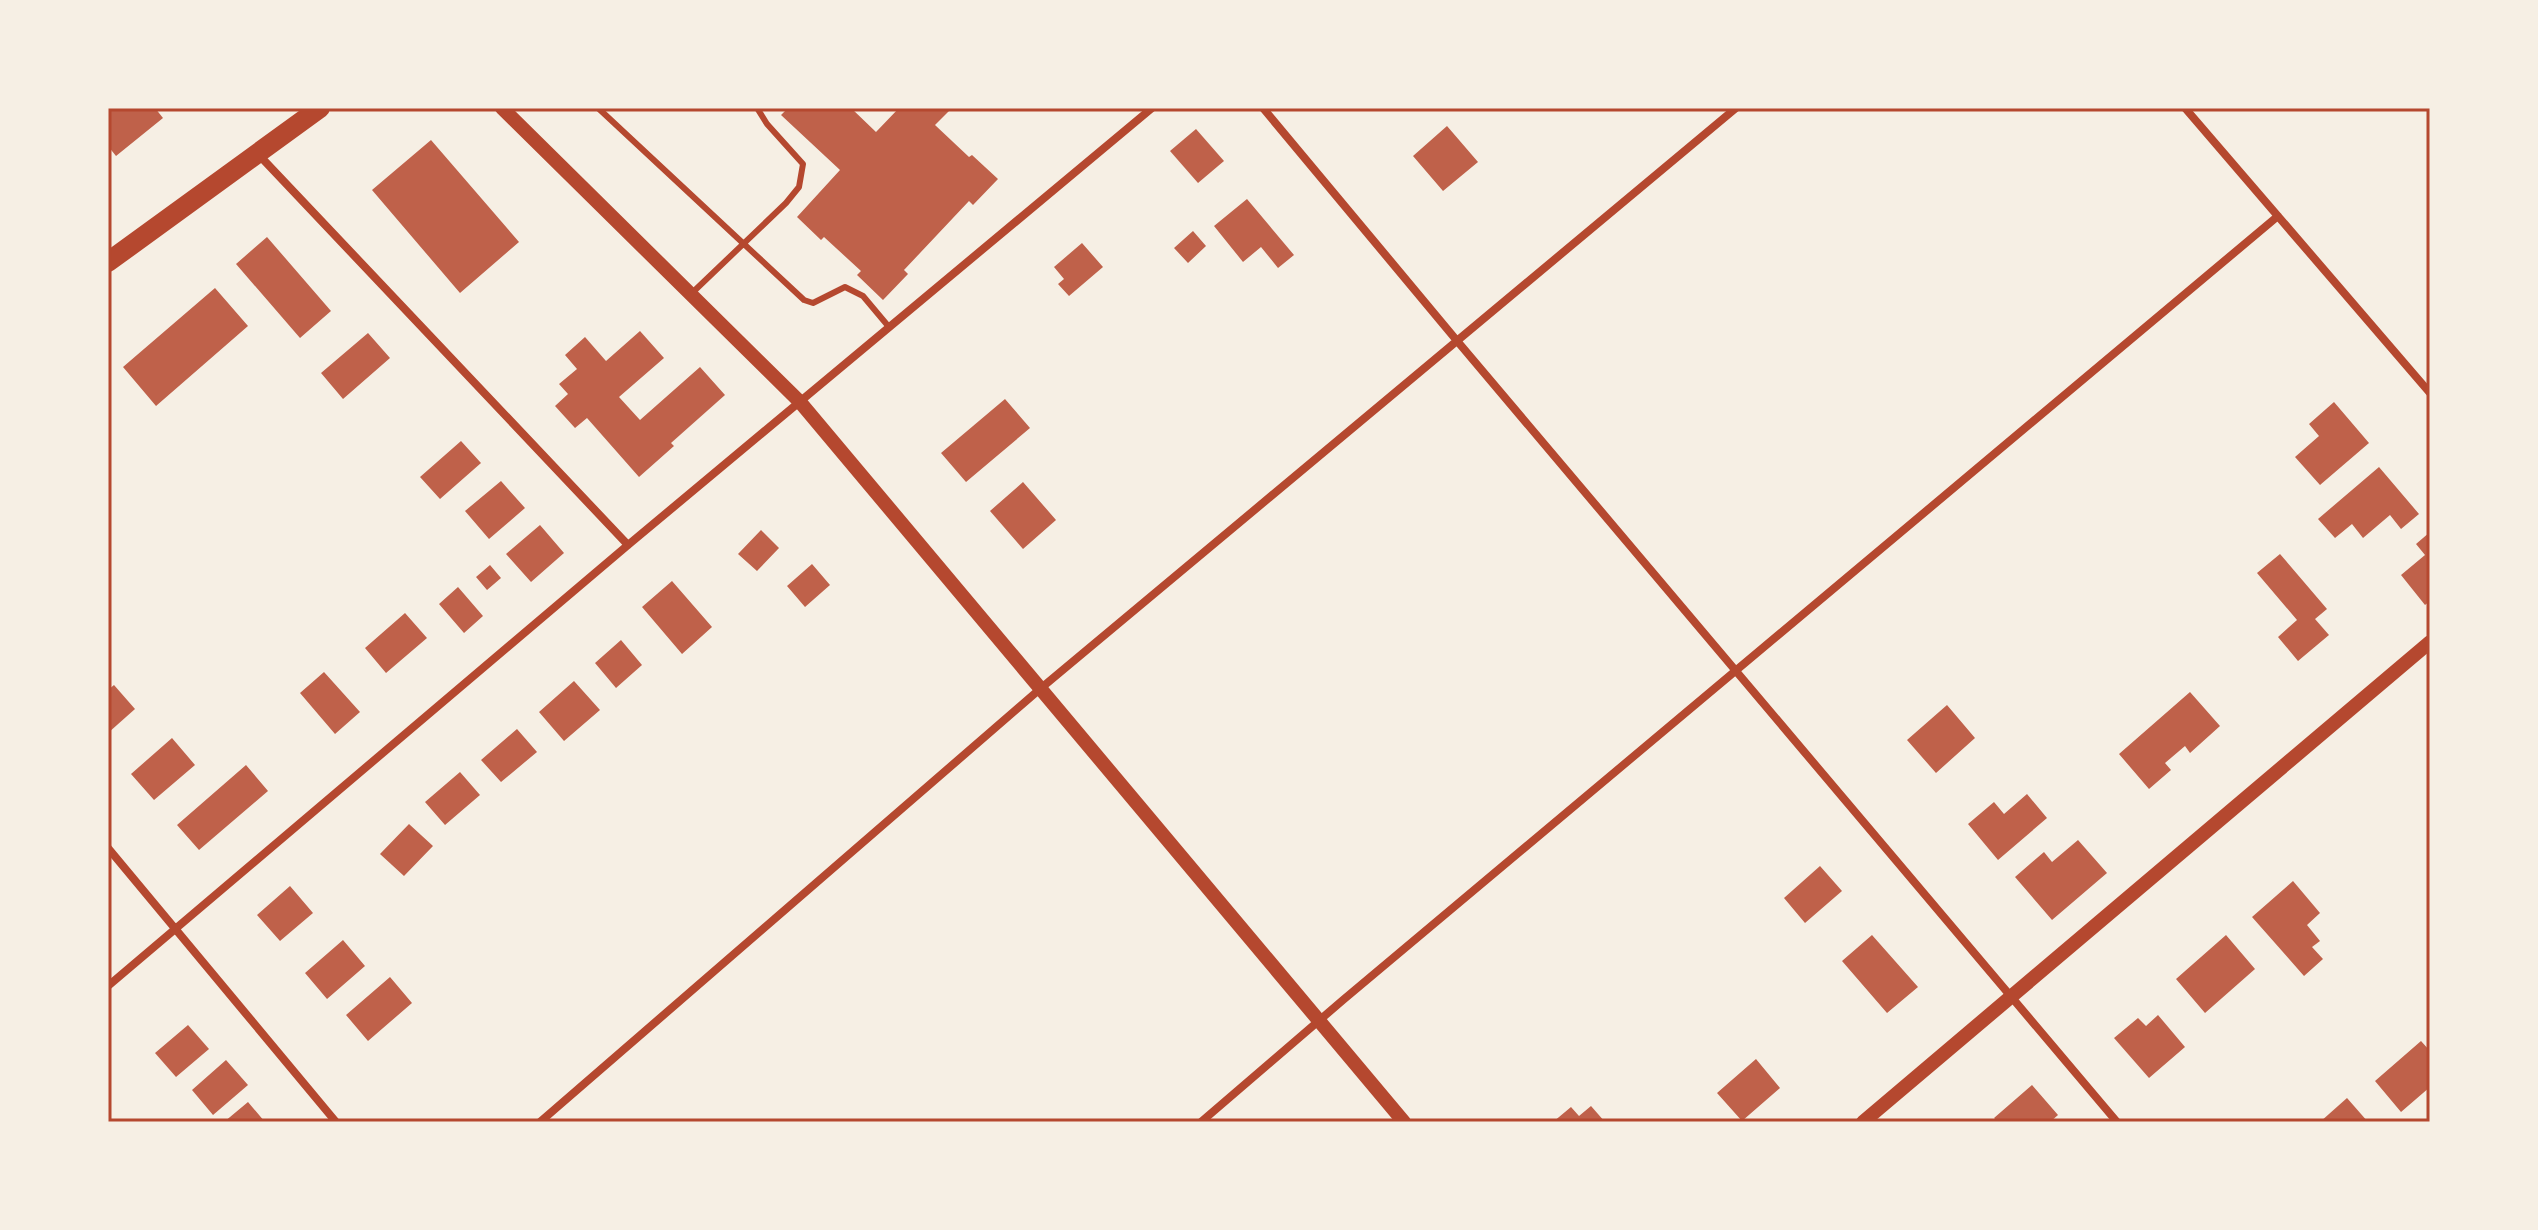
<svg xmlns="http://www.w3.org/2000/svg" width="2538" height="1230" viewBox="0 0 2538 1230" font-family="'Source Sans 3',sans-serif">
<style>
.building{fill:#bf614a}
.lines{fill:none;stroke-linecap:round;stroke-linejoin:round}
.service{stroke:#b5482f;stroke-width:6}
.minor{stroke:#b5482f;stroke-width:8}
.tertiary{stroke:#b5482f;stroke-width:14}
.primary{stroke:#b5482f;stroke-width:20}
.neatline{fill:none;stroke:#b5482f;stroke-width:3}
</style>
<rect width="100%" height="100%" fill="#f6efe4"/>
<!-- building -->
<path class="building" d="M108,108h47l8,10 -47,38 -8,-10z
M788,108h63l25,24 23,-24h53l-17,17 34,32 3,-2 26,24 -25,26 -4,-4 -65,69 4,4 -25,26 -26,-25 4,-4 -37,-34 -3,3 -24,-23 43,-47 -59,-55z
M1447,126l31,36 -35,29 -30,-35z
M1196,129l28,32 -26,22 -28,-32z
M431,140l88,102 -59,51 -88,-103z
M1247,199l47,56 -16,13 -17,-21 -18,15 -29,-36z
M1193,231l13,15 -18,17 -14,-15z
M267,237l64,74 -31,27 -64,-74z
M1082,243l21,24 -34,29 -11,-12 6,-5 -10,-12z
M215,288l33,38 -92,80 -33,-39z
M640,331l24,27 -45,39 21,23 60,-53 25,28 -54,48 3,3 -35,31 -52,-59 -12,10 -20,-22 13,-12 -9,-10 18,-15 -12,-14 20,-18 21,24z
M368,333l22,25 -47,41 -22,-26z
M1005,399l25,29 -64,54 -25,-29z
M2334,402l35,41 -49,42 -25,-28 24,-21 -10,-12z
M461,441l20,22 -41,36 -20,-22z
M2379,467l40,47 -18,15 -11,-14 -27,23 -11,-14 -17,14 -17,-19z
M501,481l24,27 -36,31 -24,-28z
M1023,482l33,38 -33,29 -33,-38z
M540,525l24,28 -33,29 -25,-28z
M761,530l18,18 -22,23 -19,-17z
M2430,532v69l-5,4 -24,-30 24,-20 -9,-11z
M2280,554l47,55 -12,10 14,16 -31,26 -20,-24 19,-17 -40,-47z
M812,564l18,21 -25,22 -18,-21z
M490,565l11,13 -14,12 -11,-13z
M672,581l40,46 -30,27 -40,-47z
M458,587l25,29 -19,17 -25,-29z
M405,613l22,25 -41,35 -21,-25z
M621,640l21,25 -26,23 -21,-25z
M324,672l36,40 -25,22 -35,-41z
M574,681l26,29 -36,31 -25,-29z
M114,685l21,24 -27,24v-43z
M2190,692l30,34 -30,27 -5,-7 -20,17 6,7 -22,19 -30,-35z
M1947,705l28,33 -39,35 -29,-33z
M517,729l20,23 -36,30 -20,-22z
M172,738l23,27 -41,35 -23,-26z
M246,765l22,26 -69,59 -22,-25z
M460,772l20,23 -35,30 -20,-23z
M2027,794l20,24 -49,42 -30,-36 26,-22 10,12z
M409,824l24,22 -29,30 -24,-22z
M2078,840l29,33 -55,47 -37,-43 29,-25 8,10z
M1820,866l22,25 -37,32 -21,-25z
M2293,881l27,32 -13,12 13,16 -8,6 11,12 -19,17 -52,-59z
M290,886l23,27 -33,28 -23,-26z
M1872,935l46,52 -31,26 -45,-52z
M2226,935l29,34 -50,44 -29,-34z
M343,940l22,26 -38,33 -22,-26z
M390,977l22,26 -44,38 -22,-26z
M2158,1015l27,32 -36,31 -35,-40 24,-20 8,8z
M188,1025l21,24 -33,28 -21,-24z
M2421,1041l9,10v36l-29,25 -26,-31z
M1756,1059l24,29 -38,33 -25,-28z
M226,1060l22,25 -35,30 -21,-25z
M2032,1085l26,30 -8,7h-52l-4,-4z
M2347,1098l21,24h-48z
M248,1102l17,20h-41z
M1591,1106l14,16h-52l18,-15 8,9z"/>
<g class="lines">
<!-- service -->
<path class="service" d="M598,108l206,192 9,3 32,-16 18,9 26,31
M692,293l94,-90 13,-16 4,-23 -36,-40 -10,-16"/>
<!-- minor -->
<path class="minor" d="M1263,108l195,234 659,780
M2185,108l245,285
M258,154l370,391
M108,848l228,274
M108,986l520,-441 524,-437
M540,1122l500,-433 696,-581
M1201,1122l142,-122 935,-784"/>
<!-- tertiary -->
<path class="tertiary" d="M502,108l298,294 604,720
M1863,1122l567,-480"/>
<!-- primary -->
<path class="primary" d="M108,262l212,-154"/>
</g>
<!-- border -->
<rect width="2538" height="1230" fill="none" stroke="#f6efe4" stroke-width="220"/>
<rect x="110" y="110" width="2318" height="1010" class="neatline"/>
</svg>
